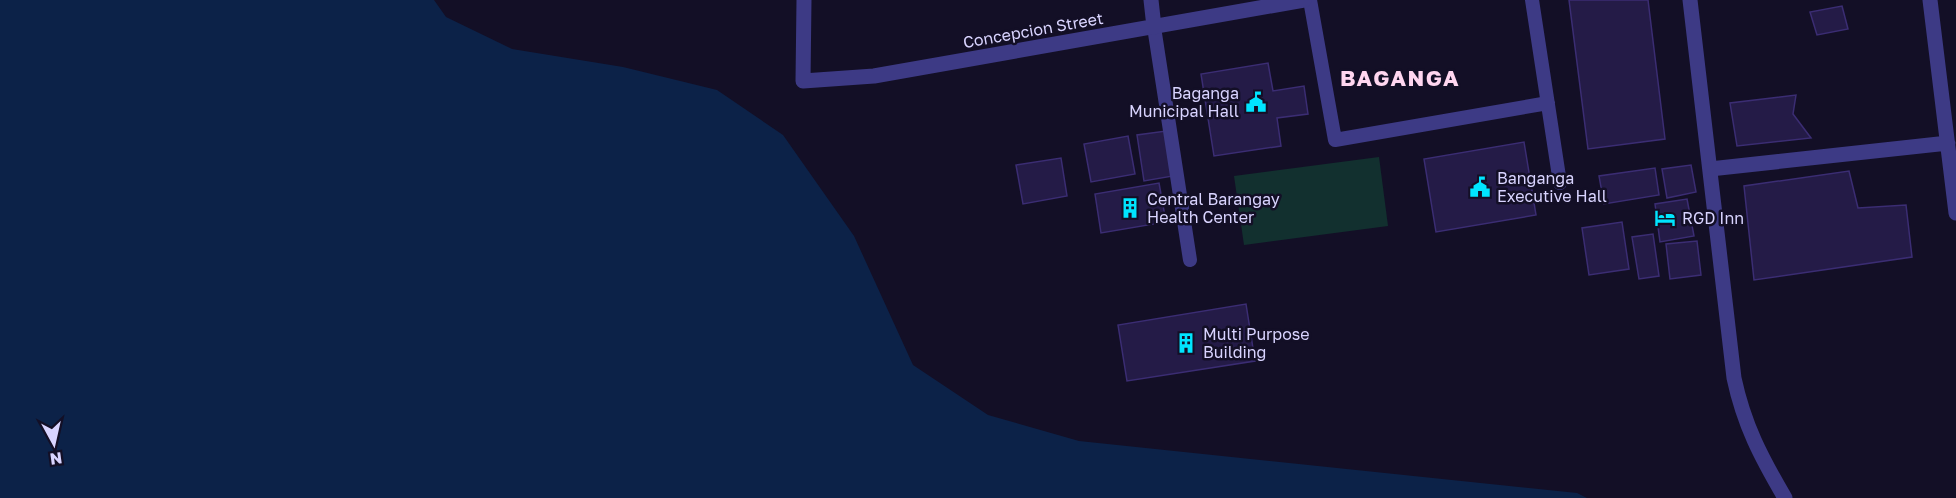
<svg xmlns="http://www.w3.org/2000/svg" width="1956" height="498" viewBox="0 0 1956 498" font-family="'Golos Text',sans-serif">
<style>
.green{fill:#12302f}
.water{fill:#0c2248}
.building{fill:#241b47;stroke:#3b2d73;stroke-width:1.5}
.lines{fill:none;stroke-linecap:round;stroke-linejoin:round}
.service{stroke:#3d3a85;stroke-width:14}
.minor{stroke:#3d3a85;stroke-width:15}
.labels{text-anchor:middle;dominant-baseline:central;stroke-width:5;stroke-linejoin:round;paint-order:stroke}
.street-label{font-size:16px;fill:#d9d4ff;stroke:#130f26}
.poi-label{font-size:16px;fill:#d9d4ff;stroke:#130f26;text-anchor:start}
.district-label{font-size:22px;font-weight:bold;letter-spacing:1.5px;fill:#ffd6f0;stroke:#130f26}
</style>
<rect width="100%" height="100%" fill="#130f26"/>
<!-- green -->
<path class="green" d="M1379,157l9,69 -144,19 -10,-69z"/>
<!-- water -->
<path class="water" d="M0,0h434l12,17 66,32 111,18 94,23 66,45 71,101 59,129 75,50 91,26 498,52 10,5h-1587z"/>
<!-- building -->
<path class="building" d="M1569,0h79l17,139 -77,10z
M1842,6l6,23 -31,6 -7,-23z
M1268,63l5,28 31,-5 4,28 -31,4 4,28 -67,10 -13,-82z
M1796,95l-3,19 18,24 -74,8 -7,-43z
M1166,131l7,45 -29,5 -7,-46z
M1128,136l7,38 -44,8 -7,-38z
M1524,142l12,73 -100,17 -12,-73z
M1061,158l6,38 -44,8 -7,-39z
M1691,165l5,27 -29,6 -5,-29z
M1655,168l4,27 -55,9 -5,-28z
M1849,171l9,37 48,-3 6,52 -158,23 -10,-94z
M1159,183l7,39 -65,11 -6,-39z
M1687,199l7,37 -34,6 -5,-38z
M1622,222l7,47 -40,6 -7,-47z
M1653,234l6,42 -20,3 -7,-42z
M1697,241l4,34 -31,4 -4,-35z
M1246,304l9,57 -128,20 -9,-56z"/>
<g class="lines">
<!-- service -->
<path class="service" d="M1310,0l25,140 213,-37
M1532,0l28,183
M1154,27l36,233"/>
<!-- minor -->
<path class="minor" d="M804,0l-1,81 71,-5 430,-76
M1151,0l3,27
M1690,0l44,378c10,47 27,79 51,120
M1930,0l26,213
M1710,169l238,-26"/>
</g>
<!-- icons -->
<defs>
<g id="civic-bare" transform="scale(1.62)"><path d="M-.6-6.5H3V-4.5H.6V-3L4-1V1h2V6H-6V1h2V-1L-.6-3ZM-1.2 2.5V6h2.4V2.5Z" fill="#00e5ff" stroke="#130f26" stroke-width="2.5" paint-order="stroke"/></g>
<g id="building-bare" transform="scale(1.62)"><path d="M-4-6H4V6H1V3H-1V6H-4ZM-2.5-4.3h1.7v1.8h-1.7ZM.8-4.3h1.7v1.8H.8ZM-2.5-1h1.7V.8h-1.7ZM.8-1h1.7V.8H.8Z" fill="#00e5ff" stroke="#130f26" stroke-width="2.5" paint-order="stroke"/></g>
<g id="hotel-bare" transform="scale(1.62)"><path d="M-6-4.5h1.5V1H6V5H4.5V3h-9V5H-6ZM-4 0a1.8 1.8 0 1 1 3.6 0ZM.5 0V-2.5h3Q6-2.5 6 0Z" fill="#00e5ff" stroke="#130f26" stroke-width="2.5" paint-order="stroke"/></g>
</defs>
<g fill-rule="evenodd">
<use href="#civic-bare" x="1256" y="102"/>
<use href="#civic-bare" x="1480" y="187"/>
<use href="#building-bare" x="1130" y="208"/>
<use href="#hotel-bare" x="1665" y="218"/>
<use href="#building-bare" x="1186" y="343"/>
</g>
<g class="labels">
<!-- street labels -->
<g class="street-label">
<text transform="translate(1033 30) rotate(-10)">Concepcion Street</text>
</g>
<!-- poi labels -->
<g class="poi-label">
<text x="1239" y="93" text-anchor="end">Baganga<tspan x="1239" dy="18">Municipal Hall</tspan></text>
<text x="1497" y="178">Banganga<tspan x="1497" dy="18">Executive Hall</tspan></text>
<text x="1147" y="199">Central Barangay<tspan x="1147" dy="18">Health Center</tspan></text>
<text x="1682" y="218">RGD Inn</text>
<text x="1203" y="334">Multi Purpose<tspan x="1203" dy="18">Building</tspan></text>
</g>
<!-- district labels -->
<g class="district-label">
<text x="1400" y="77">BAGANGA</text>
</g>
</g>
<!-- north arrow -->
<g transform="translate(54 444) rotate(172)" stroke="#130f26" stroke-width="4.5" paint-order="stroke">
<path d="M0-4.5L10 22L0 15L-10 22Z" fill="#d9d4ff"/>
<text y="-9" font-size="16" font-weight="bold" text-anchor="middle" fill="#d9d4ff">N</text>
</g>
</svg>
